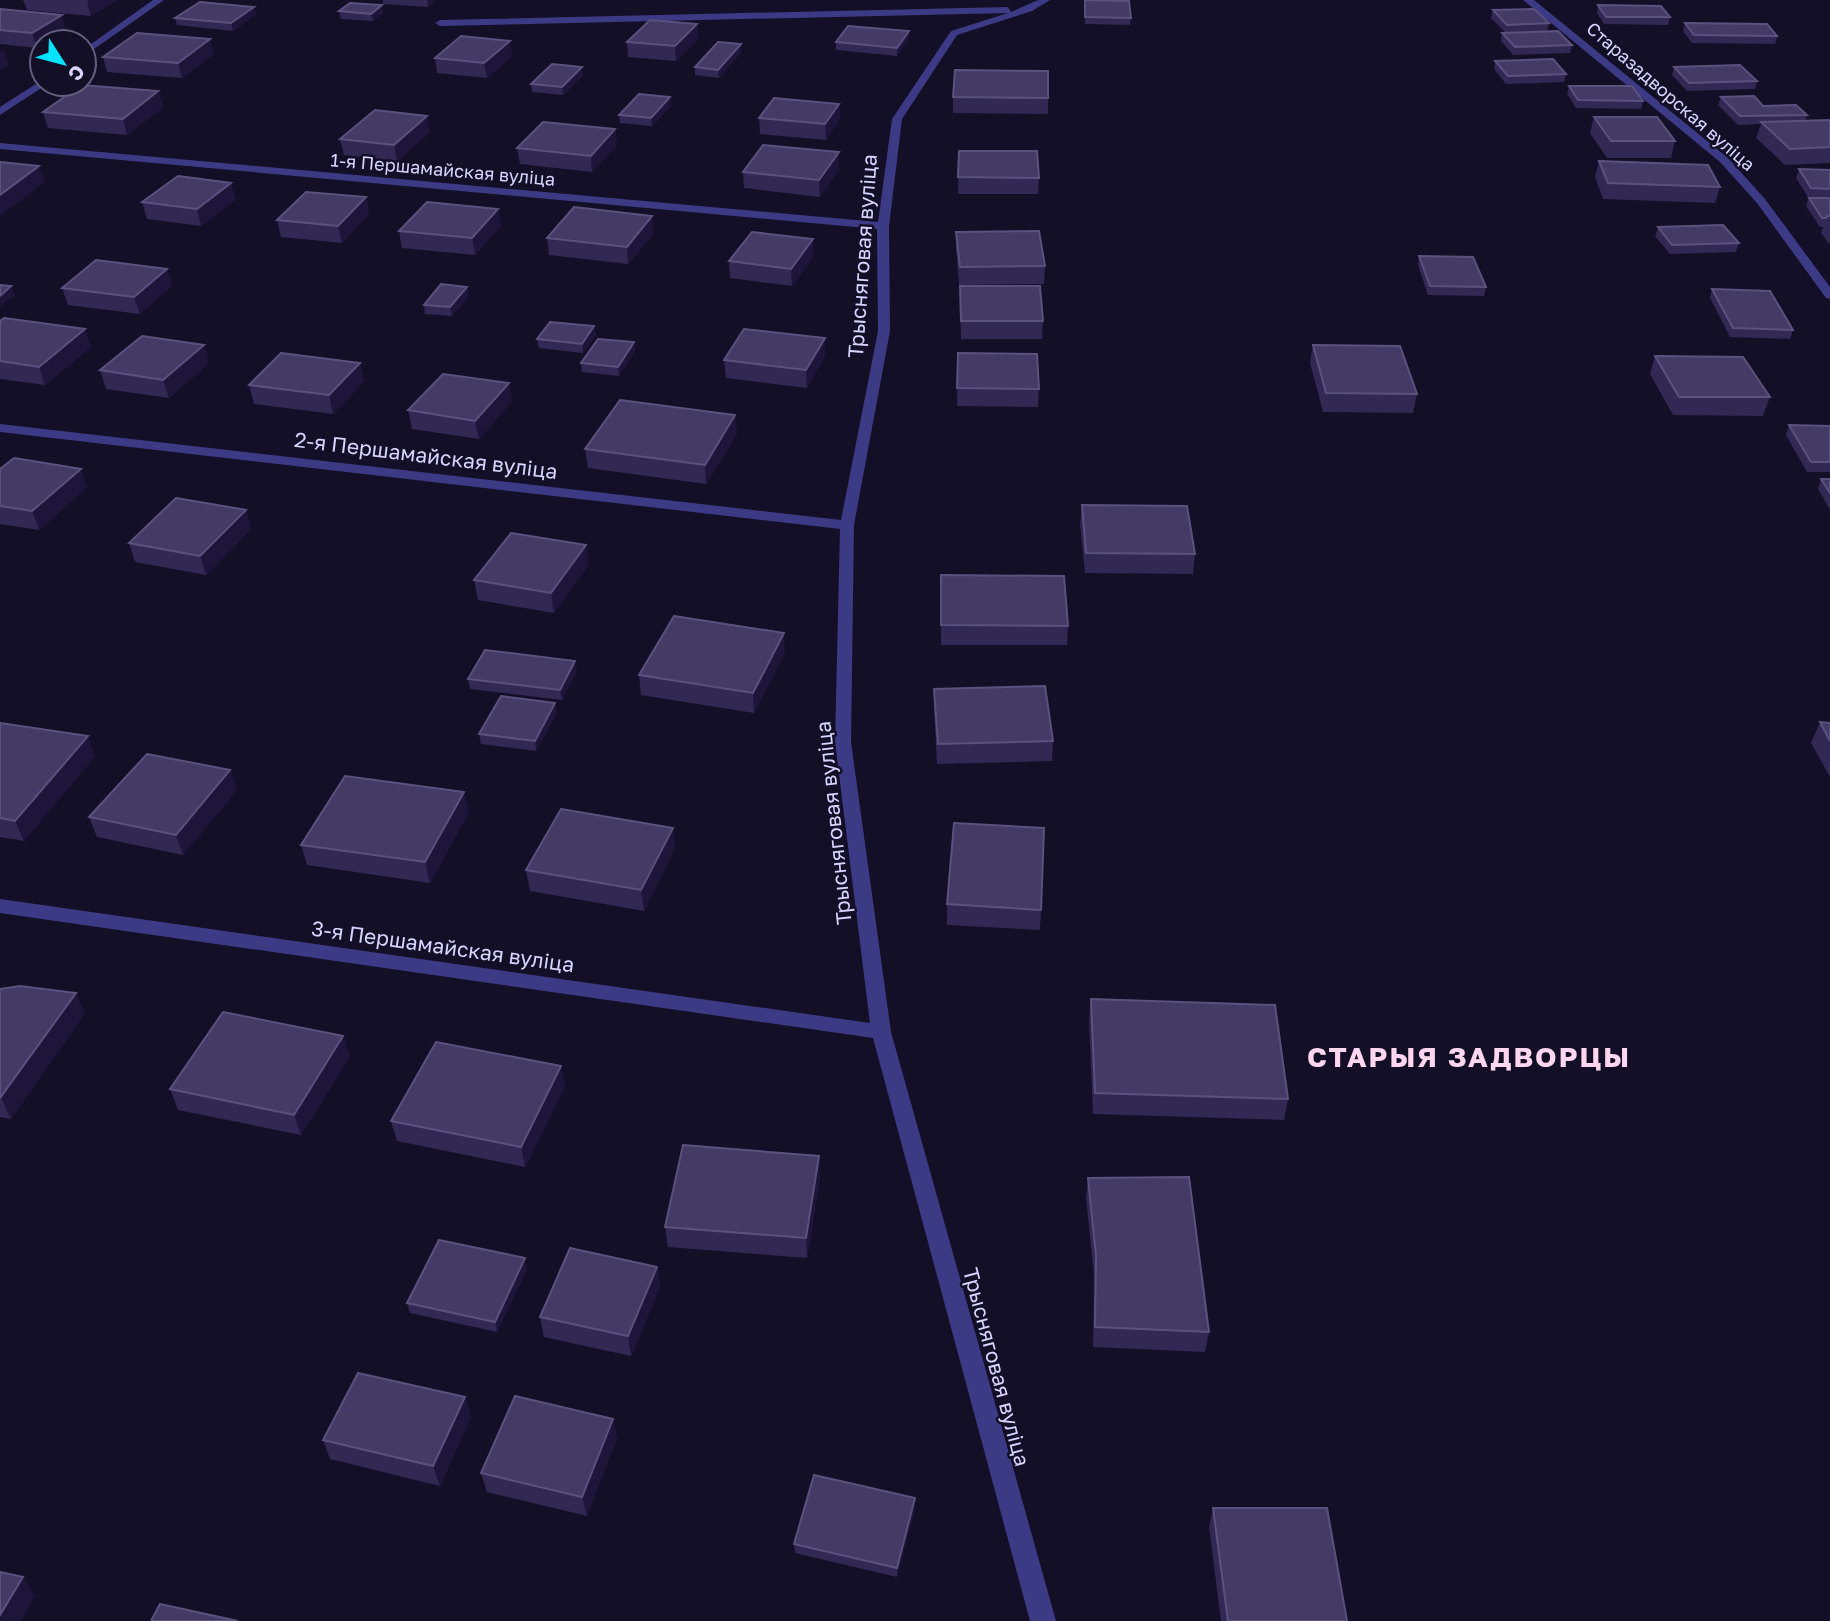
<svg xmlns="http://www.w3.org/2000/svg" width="1830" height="1621" viewBox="0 0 1830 1621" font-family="'Golos Text',sans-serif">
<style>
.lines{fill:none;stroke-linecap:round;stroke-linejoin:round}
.minor{fill:#3d3a85;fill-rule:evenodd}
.wall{fill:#312854}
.shaded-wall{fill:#1d163a}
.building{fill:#433a66;stroke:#5a527e;stroke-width:2}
.labels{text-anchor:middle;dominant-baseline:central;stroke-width:5;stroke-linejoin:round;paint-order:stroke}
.far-street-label{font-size:18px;fill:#d9d4ff;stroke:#130f26}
.street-label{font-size:21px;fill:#d9d4ff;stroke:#130f26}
.district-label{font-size:28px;font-weight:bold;letter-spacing:2px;fill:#ffd6f0;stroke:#130f26}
</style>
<rect width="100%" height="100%" fill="#130f26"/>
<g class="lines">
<!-- minor -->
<path class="minor" d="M153,0h11l-80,56v-7z
M1038,0h12l-18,11 -75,24 -55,84 -13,107 1,105 -36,194 -3,217 40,290 165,589h-26l-157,-583 -873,-125v-14l870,124 -35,-281 5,-213 -840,-97v-8l841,96 37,-189 -1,-102 -877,-80v-6l878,79 14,-103 59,-88 57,-18 -568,13 -5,-3 5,-3 568,-13 3,5z
M1523,0h11l194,158 37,41 65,88v12l-4,-1 -69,-95 -37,-41z
M42,80v4l4,1 -46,30v-8z"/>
</g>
<!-- wall -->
<path class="wall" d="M23,0h94l-26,16 -64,-6z
M383,0h52l-7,7 -45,-3z
M1085,0l46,18 -1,7 -45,-1z
M1598,5l72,12 -2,8 -64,-1 -7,-11z
M0,9l66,21 -24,12v3l-5,3 -37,-4z
M1493,10l56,13 -2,8 -41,2 -15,-15z
M339,11l44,2 -10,8 -32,-2z
M256,14l-23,17 -56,-6 -2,-7z
M1685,23l92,13 -2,8 -83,-1 -9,-12z
M697,24l1,15 -22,22 -48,-4 -1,-15z
M1502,33l70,12 -2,8 -57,2 -12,-14z
M909,38l-12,18 -61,-6v-8z
M741,52l-22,26 -24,-3v-8z
M214,54l-32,24 -75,-6 -4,-15z
M512,56l-25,22 -50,-5 -2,-15z
M1495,61l71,13 -2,8 -58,2 -12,-15z
M1674,67l83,14 -2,8 -68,2 -15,-16z
M583,75l-20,20 -31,-3 -1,-8z
M1569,86l74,15 -2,8 -65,-1 -9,-14z
M158,91l5,16 -36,28 -79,-7 -5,-16z
M953,97l95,1v16l-95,-1z
M1721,97l86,18 -2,6 25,-1v43l-45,2 -29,-27 5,-14 -23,1 -20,-20z
M839,104l1,15 -14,21 -66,-6 -1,-16z
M671,106l-19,20 -32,-3 -1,-8z
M1594,117l81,24 -4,17h-64l-17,-25z
M615,129l2,16 -25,27 -72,-8 -3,-16z
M430,132l-33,29 -53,-6 -4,-16z
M959,151l80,27 -1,16h-80z
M1599,161l121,26 -5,16 -112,-4 -8,-22z
M839,169l-19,28 -76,-9 -1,-16z
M1799,169l31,1v27h-22l-12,-19z
M231,183l4,17 -34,26 -54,-7 -5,-17z
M366,197l3,17 -27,29 -61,-6 -4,-17z
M1809,198h21v47l-9,-12 2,-6h-3l-14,-21z
M498,209l3,17 -26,29 -73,-7 -3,-17z
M1658,227l81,16 -3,9 -66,2 -15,-18z
M956,232l89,34 -1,18 -85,1 -3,-36z
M654,233l-26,31 -79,-9 -2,-17z
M813,239v18l-21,29 -62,-8 -1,-17z
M1419,256l67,31 -2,9 -56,-1 -10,-30z
M167,269l5,17 -32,28 -72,-9 -6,-17z
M960,286l83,35 -1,18h-81z
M1712,289l81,41 -3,9 -60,-2 -20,-39z
M469,296l-17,20 -27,-2 -1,-9z
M0,321l85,8 6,18 -46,38 -45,-6z
M594,326l2,9 -13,18 -44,-5 -2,-9z
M825,338v18l-18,32 -81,-10 -2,-18z
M634,342l1,9 -16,25 -37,-4 -1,-9z
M1313,345l104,49 -4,19 -90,-1 -13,-49z
M958,353l81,36 -1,18 -81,-1z
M1655,356l115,41 -7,19 -90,-1 -23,-41z
M209,363l-40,35 -63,-9 -6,-19z
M360,363l4,18 -31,33 -79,-10 -5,-19z
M512,401l-33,38 -67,-10 -4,-19z
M735,415l2,19 -31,50 -118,-16 -3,-19z
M1789,425l41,1v46h-23l-21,-37z
M0,469l87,18 -48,43 -39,-6z
M1821,479h9v31l-12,-21z
M1082,505l113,49 -2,20 -108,-1 -5,-49z
M246,510l5,19 -45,46 -71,-13 -6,-19z
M589,564l-35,49 -76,-13 -4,-20z
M941,575l127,51 -1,19h-126z
M785,653l-31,60 -113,-18 -2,-20z
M577,671l-15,29 -92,-11 -2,-10z
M934,689l119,52 -1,20 -115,3 -3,-55z
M555,703l2,10 -21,38 -55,-7 -2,-10z
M1820,722l10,1v54l-19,-34z
M0,723l95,33 -71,85 -24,-4z
M230,770l7,20 -54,65 -86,-18 -8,-20z
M469,812l-39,71 -123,-18 -6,-20z
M675,848l-31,63 -114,-20 -4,-21z
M947,904l94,6 -1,20 -93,-5z
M0,989l85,24 -74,106 -11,-2z
M1091,999l197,100 -4,21 -191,-6 -4,-94z
M343,1036l7,20 -49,79 -123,-25 -8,-21z
M565,1086l-40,81 -128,-26 -6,-20z
M820,1176l-13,82 -139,-11 -3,-20z
M1088,1178l121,154 -4,20 -112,-5 1,-71 -8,-78z
M657,1267l3,20 -29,69 -87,-19 -4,-20z
M527,1269l-30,63 -87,-19 -3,-10z
M465,1397l6,20 -31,69 -110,-27 -7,-19z
M613,1419l4,19 -30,78 -100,-24 -6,-19z
M915,1508l-18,69 -102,-24 -1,-9z
M1213,1508l134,113h-126l-12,-94z"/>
<!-- shaded-wall -->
<path class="shaded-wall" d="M89,0h28l-26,16 -4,-14z
M427,0h8l-7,7z
M382,5l1,8 -10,8 -2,-7z
M254,7l2,7 -23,17 -2,-8z
M62,15l4,15 -19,12h-5v3l-5,3 -5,-15z
M697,24l1,15 -22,22 -1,-15z
M909,31v7l-12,18v-8z
M210,39l4,15 -32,24 -4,-15z
M510,41l2,15 -25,22 -3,-15z
M741,44v8l-22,26 -1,-8z
M4,50l5,16 -9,5v-18z
M582,67l1,8 -20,20 -1,-8z
M158,91l5,16 -36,28 -4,-16z
M670,97l1,9 -19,20 -1,-8z
M839,104l1,15 -14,21 -1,-16z
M427,116l3,16 -33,29 -3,-16z
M615,129l2,16 -25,27 -1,-16z
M839,152v17l-19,28 -1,-17z
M39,166l6,16 -45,34v-21z
M231,183l4,17 -34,26 -4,-17z
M366,197l3,17 -27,29 -4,-17z
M498,209l3,17 -26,29 -3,-17z
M652,216l2,17 -26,31 -1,-17z
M813,239v18l-21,29 -1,-17z
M167,269l5,17 -32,28 -6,-17z
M11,286l4,9 -15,12v-11z
M467,287l2,9 -17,20 -2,-9z
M594,326l2,9 -13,18 -1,-9z
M85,329l6,18 -46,38 -6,-18z
M825,338v18l-18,32 -1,-18z
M634,342l1,9 -16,25 -1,-9z
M204,345l5,18 -40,35 -6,-18z
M360,363l4,18 -31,33 -4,-19z
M509,383l3,18 -33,38 -4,-18z
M735,415l2,19 -31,50 -1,-19z
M81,469l6,18 -48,43 -7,-19z
M246,510l5,19 -45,46 -6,-19z
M586,545l3,19 -35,49 -3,-20z
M784,633l1,20 -31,60 -1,-20z
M575,661l2,10 -15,29 -2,-10z
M555,703l2,10 -21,38 -1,-10z
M88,736l7,20 -71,85 -9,-20z
M230,770l7,20 -54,65 -7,-20z
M464,792l5,20 -39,71 -5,-21z
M673,828l2,20 -31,63 -3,-21z
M76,993l9,20 -74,106 -10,-21z
M343,1036l7,20 -49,79 -7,-20z
M561,1066l4,20 -40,81 -4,-20z
M819,1156l1,20 -13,82 -1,-20z
M525,1258l2,11 -30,63 -2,-10z
M657,1267l3,20 -29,69 -3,-20z
M465,1397l6,20 -31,69 -7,-20z
M613,1419l4,19 -30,78 -5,-19z
M915,1498v10l-18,69v-9z
M23,1577l12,19 -14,25h-21v-6z"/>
<!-- building -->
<path class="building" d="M1085,0l44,1 2,17 -46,-1z
M200,2l54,5 -23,16 -56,-5z
M350,3l32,2 -11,9 -32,-3z
M1598,5l63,1 9,11h-64z
M0,9l62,6 -30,18 -32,-3z
M1534,9l15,14 -42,2 -14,-15z
M650,20l47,4 -22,22 -48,-4z
M1685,23l82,1 10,12 -83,-1z
M848,26l61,5 -12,17 -61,-6z
M1558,31l14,14 -57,2 -13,-14z
M137,33l73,6 -32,24 -75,-6z
M461,36l49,5 -26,22 -49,-5z
M718,42l23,2 -23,26 -23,-3z
M1553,59l13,15 -58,2 -13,-15z
M552,64l30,3 -20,20 -31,-3z
M1740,65l17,16 -68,2 -15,-16z
M955,70l93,1v27l-95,-1z
M81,85l77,6 -35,28 -80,-7z
M1569,86h63l11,15 -65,-1z
M639,94l31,3 -19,21 -32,-3z
M1754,96l9,10 33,-1 11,10 -67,1 -19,-19z
M774,98l65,6 -14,20 -66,-6z
M375,110l52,6 -33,29 -54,-6z
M1594,117h63l18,24h-64z
M1830,120v27l-40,2 -29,-27z
M543,122l72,7 -24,27 -74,-8z
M763,145l76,7 -20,28 -76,-8z
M959,151h78l2,27 -81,-1z
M1599,161l109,4 12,22 -112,-4z
M0,162l39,4 -39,29z
M1799,169l31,1v19l-19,-1z
M178,176l53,7 -34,26 -55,-7z
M306,192l60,5 -28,29 -61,-6z
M1809,198h21v18h-3l-1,2h-4z
M427,202l71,7 -26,29 -73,-7z
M574,207l78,9 -25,31 -80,-9z
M1723,225l16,18 -67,2 -14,-18z
M1039,231l6,35 -85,1 -4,-35z
M752,232l61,7 -22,30 -62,-8z
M1419,256l54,1 13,30 -56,-1z
M96,260l71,9 -33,28 -72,-9z
M441,284l26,3 -17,20 -26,-2z
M0,285l11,1 -11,10z
M960,286h80l3,35h-82z
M1712,289l58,2 23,39 -60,-2z
M4,318l81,11 -46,38 -39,-6v-40z
M550,322l44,4 -12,18 -45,-5z
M744,329l81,9 -19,32 -82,-10z
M142,336l62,9 -41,35 -63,-10z
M598,339l36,3 -16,25 -37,-4z
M1313,345l87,1 17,48 -91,-1z
M281,353l79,10 -31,32 -80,-10z
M958,353l79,1 2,35 -82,-1z
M1655,356l88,1 27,40h-91z
M443,374l66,9 -34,38 -67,-11z
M620,400l115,15 -30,50 -120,-16z
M1789,425l41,1v36h-19z
M14,458l67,11 -49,42 -32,-5v-37z
M1821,479h9v14z
M176,498l70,12 -46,46 -71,-13z
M1082,505l105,1 8,48 -109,-1z
M511,533l75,12 -35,48 -77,-13z
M941,575l123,1 4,50 -127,-1z
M674,616l110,17 -31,60 -114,-18z
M485,650l90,11 -15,29 -92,-11z
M1045,686l8,55 -115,3 -4,-55z
M501,696l54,7 -20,38 -56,-7z
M1820,722l10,1v18z
M0,723l88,13 -73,85 -15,-3z
M147,754l83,16 -54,65 -87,-18z
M345,776l119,16 -39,70 -124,-17z
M561,809l112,19 -32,62 -115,-20z
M954,823l90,5 -3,82 -94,-6z
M20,986l56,7 -76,105v-109z
M1091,999l184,6 13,94 -193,-6z
M223,1012l120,24 -49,79 -124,-26z
M436,1042l125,24 -40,81 -130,-26z
M683,1145l136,11 -13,82 -141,-11z
M1189,1177l20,155 -114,-5 1,-71 -8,-78z
M439,1240l86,18 -30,64 -88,-19z
M570,1248l87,19 -29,69 -88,-19z
M358,1373l107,24 -32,69 -110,-26z
M515,1396l98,23 -31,78 -101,-24z
M814,1475l101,23 -18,70 -103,-24z
M1213,1508h114l20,113h-119z
M0,1572l23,5 -23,38z
M160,1604l78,17h-87z"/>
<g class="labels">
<!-- far-street labels -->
<g class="far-street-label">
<text transform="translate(1671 96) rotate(41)">Старазадворская вуліца</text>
<text transform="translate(443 169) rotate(5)">1-я Першамайская вуліца</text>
</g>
<!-- street labels -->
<g class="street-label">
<text transform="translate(862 256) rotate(-86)">Трысняговая вуліца</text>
<text transform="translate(426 455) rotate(7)">2-я Першамайская вуліца</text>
<text transform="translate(833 823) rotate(-96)">Трысняговая вуліца</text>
<text transform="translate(443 946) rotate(8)">3-я Першамайская вуліца</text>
<text transform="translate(997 1367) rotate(75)">Трысняговая вуліца</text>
</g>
<!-- district labels -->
<g class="district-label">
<text x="1469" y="1056">СТАРЫЯ ЗАДВОРЦЫ</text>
</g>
</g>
<!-- north arrow -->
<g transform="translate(63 63) rotate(126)"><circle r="33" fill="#130f26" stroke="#625e7d" stroke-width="2"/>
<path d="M0-5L12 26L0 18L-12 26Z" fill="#00e5ff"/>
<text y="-10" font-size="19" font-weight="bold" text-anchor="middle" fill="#d9d4ff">С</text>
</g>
</svg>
